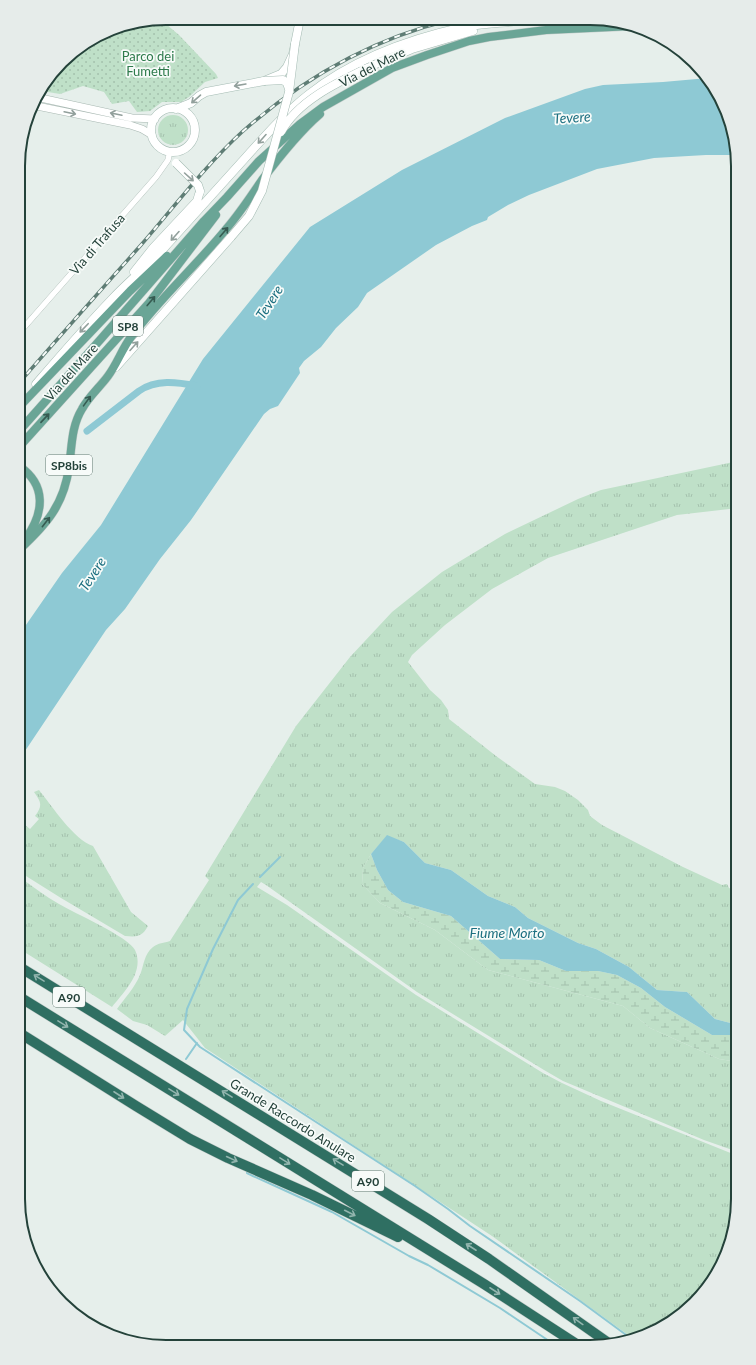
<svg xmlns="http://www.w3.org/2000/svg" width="756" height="1365" viewBox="0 0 756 1365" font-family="Lato,sans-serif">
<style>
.grass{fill:url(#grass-tufts)}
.wetland{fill:url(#wetland-marsh)}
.park{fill:url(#park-dots)}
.water{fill:#8ec9d4}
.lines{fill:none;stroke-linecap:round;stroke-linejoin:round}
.stream{stroke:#8ec9d4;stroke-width:2}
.canal{stroke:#8ec9d4;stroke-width:7}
.minor-casing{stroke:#a8b8b2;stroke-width:6}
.tertiary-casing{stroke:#a8b8b2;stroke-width:8}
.secondary-casing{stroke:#a4bbb3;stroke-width:9}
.primary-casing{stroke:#c2cac8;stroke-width:9}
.motorway-casing{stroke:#c2cac8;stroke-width:11}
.minor{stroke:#fff;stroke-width:5.5}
.tertiary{stroke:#fff;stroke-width:7}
.secondary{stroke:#fff;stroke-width:8}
.primary{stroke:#6aa596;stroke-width:8}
.motorway{stroke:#2f6f62;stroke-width:10}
.rail-casing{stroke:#5f7d75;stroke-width:3.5}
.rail{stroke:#f7fbf9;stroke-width:2;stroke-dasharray:6;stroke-linecap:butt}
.secondary-bridge-casing{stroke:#a4bbb3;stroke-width:9;stroke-linecap:butt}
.secondary-bridge{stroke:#fff;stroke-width:8}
.oneway{stroke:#92a09c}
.oneway2{stroke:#365b51}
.oneway3{stroke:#93b5ae}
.labels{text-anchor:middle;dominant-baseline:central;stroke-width:3.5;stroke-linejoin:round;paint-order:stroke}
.shield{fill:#f7fbf9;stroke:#637a73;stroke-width:1}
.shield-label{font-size:12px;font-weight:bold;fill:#24423a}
.park-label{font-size:13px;fill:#2d7a4b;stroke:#f7fbf9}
.street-label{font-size:13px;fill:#24423a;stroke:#f7fbf9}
.water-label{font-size:14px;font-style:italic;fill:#1c6f80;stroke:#f7fbf9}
.rim{fill:none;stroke:#24423a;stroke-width:2}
</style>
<defs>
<pattern id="grass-tufts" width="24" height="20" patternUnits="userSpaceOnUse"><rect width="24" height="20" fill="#bfe0c8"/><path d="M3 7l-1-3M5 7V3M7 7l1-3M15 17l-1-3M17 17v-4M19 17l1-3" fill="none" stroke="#a4c1ad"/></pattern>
<pattern id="wetland-marsh" width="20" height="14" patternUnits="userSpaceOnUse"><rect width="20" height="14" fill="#bfe0c8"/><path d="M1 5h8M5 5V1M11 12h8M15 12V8" fill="none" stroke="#a4c1ad"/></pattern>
<pattern id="park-dots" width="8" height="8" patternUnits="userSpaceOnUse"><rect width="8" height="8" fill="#bfe0c8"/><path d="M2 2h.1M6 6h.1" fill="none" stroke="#a4c1ad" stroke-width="1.8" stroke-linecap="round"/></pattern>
</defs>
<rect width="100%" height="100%" fill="#e6efeb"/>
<!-- grass -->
<path class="grass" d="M158 130a15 15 0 1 1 30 0a15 15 0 1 1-30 0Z
M738,461v47l-61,7 -129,43 -56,31 -47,36 -33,30 -4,7 22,28 11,10 7,10 1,9 47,37 39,28 20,3 10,4 13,9 10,10 2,6 12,9 81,42 39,18 5,-1 2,4 9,4v133l-23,-6 -28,-27 -30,-2 -28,-23 -33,-18 -18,-6 -50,-25 -13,-11 -27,-11 -37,-26 -26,-7 -21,-21 -17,-6 -16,18 -8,14 -1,16 18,19 55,27 53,40 135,36 27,22 69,31 19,3v90l-34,-12 -141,-59 -19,-11 -127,-78 -151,-107 -5,-3 -4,5 30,18 129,90 127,78 19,10 39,18 137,55v53l-11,46 -20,34 -27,28 -45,23 -143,-104 -287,-188 -22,-28 -18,16 -18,-11 -14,-4 -16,-12c8,-11 18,-22 23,-34 4,-10 4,-21 13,-28 5,-4 11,-4 17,-6l39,-61 -4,-4 91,-150 54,-69 42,-45 50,-40 63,-38 73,-35 23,-9z
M39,790c13,16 35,50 54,56l38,66 17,14c-6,11 -11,11 -23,10l-64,-38 -43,-27v-39l7,-7 5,4 9,-10 -4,-3c8,-11 6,-14 -1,-24z
M18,876c14,10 27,20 41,28 15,9 70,33 76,46 10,22 -11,42 -23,57l-94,-59z"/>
<!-- wetland -->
<path class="wetland" d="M371,854l6,16 11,20 15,12 48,14 49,43 39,1 27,11h32l19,4 24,13 24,19 47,28h26v27l-19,-3 -69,-31 -27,-22 -135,-36 -53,-40 -55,-27 -18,-19 1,-16z"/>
<!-- park -->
<path class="park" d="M160,19l19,16 37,39 2,4 -13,4 -16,15 -8,5h-19l-12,9 -13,1 -8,-11 -17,3 -8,-12 -21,-6 -23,8 -18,-3 1,-3 25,-33 42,-26z"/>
<!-- water -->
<path class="water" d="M708,78l5,6 17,34 6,37h-30l-52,3 -57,11 -68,26 -21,10 -20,12 -1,3 -15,6 -36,19 -69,48 -9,14 -22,21 -15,19 -17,14 -5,7 1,5 -22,33 -8,3 -6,5 -73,106 -31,39 -35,50 -19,21 -87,130v-125l43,-62 39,-48 102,-166 107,-132 92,-57 103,-52 80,-29 18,-4 60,-3z
M387,835l17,7 21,21 26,7 37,26 27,11 13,11 50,25 18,6 33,18 28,23 30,2 28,27 23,6v10h-26l-47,-28 -24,-19 -24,-13 -19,-4h-32l-27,-11 -39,-1 -49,-43 -48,-14 -15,-12 -11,-20 -6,-16z"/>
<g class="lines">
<!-- stream -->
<path class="stream" d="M260,877l20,-20
M253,884l-15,16 -25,49 -26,60 -3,21 16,17 215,139 33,23 22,17 110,75 53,39
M186,1059l11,-16
M247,1171v2l6,3 79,36 77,44 19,9 72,43 58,39"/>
<!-- canal -->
<path class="canal" d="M87,431l52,-40c17,-12 38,-9 58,-5"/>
<!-- minor casing -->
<g class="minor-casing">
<path id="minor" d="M19,333l137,-156 12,-17 2,-9"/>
</g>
<!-- tertiary casing -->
<g class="tertiary-casing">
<path id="tertiary" d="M36,97l96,21 23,1
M32,105l98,20 12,4 10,6"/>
</g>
<!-- secondary casing -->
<g class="secondary-casing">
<path id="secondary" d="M378,63l34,-14 61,-18
M151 130a22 22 0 1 1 44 0a22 22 0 1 1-44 0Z
M176,109l15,-6 8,-7 7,-4 58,-11 17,-7 6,-7 6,-13 7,-35
M134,272l19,-24 44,-47 3,-10
M116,367l115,-130
M36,384c25,-29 50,-58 76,-85 17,-18 36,-33 52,-51 28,-31 56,-62 83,-92 19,-21 38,-43 61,-61 44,-35 101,-56 156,-68 20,-4 42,-4 63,-7"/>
</g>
<!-- primary casing -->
<g class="primary-casing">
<path id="primary" d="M19,407l111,-116 37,-35
M19,431l81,-91 104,-119 23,-24 32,-36 41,-37 23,-17 69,-39 35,-13 42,-14 20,-4 57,-7 88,-4
M19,447l130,-144 67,-88
M19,466c28,19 25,47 7,72
M19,550c27,-25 45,-45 50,-83 3,-20 2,-40 13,-58 7,-13 18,-22 26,-33 9,-12 14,-27 23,-39 29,-39 65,-71 96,-109 13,-15 24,-32 35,-48 18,-24 36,-47 58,-66"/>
</g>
<!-- motorway casing -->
<g class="motorway-casing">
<path id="motorway" d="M18,966l410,253 61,40 121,85
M18,996l466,288 97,63
M18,1032l118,74 54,33 38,19 84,37 86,42"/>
</g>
<!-- minor -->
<use href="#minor" class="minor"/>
<!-- tertiary -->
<use href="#tertiary" class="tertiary"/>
<!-- secondary -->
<use href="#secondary" class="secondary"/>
<!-- primary -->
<use href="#primary" class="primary"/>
<!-- motorway -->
<use href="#motorway" class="motorway"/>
<!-- rail casing -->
<g class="rail-casing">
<path id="rail" d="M19,383c40,-46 81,-92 122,-138 33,-38 64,-79 101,-113 60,-53 130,-93 208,-112"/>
</g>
<!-- rail -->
<use href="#rail" class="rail"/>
<!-- secondary-bridge casing -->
<g class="secondary-bridge-casing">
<path id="secondary-bridge" d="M264,81l19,-1 4,3 2,6
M281,132c18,-34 64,-53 97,-69
M176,163l22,22 2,6
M231,237l18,-21 13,-25 27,-99 6,-48"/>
</g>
<!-- secondary-bridge -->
<use href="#secondary-bridge" class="secondary-bridge"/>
</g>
<!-- one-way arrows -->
<defs><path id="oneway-shaft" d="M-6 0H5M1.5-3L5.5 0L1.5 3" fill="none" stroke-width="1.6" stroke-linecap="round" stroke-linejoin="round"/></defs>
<g class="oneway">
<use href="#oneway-shaft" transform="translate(240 85) rotate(170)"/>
<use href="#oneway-shaft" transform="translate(196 99) rotate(139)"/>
<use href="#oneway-shaft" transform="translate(70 113) rotate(12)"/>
<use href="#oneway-shaft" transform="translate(116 114) rotate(-168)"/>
<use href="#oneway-shaft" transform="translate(262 139) rotate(132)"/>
<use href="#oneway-shaft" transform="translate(189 177) rotate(42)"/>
<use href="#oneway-shaft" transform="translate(175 236) rotate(132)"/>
<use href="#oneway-shaft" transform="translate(84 328) rotate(134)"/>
<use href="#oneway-shaft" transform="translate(134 346) rotate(-48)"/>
</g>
<g class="oneway2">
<use href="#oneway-shaft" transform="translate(224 232) rotate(-49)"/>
<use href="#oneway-shaft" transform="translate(151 301) rotate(-50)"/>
<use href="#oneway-shaft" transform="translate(87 401) rotate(-54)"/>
<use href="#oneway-shaft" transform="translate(45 418) rotate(-47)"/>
<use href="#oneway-shaft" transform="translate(46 522) rotate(-52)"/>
</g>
<g class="oneway3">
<use href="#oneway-shaft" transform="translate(39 978) rotate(-148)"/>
<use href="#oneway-shaft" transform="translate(63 1024) rotate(32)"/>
<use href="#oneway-shaft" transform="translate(174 1092) rotate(32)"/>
<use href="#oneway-shaft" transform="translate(227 1094) rotate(-148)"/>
<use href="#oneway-shaft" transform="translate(119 1095) rotate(33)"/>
<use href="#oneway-shaft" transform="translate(232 1159) rotate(25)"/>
<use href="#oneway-shaft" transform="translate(285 1161) rotate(32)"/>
<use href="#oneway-shaft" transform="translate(338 1162) rotate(-148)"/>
<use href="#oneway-shaft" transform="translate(350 1213) rotate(27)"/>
<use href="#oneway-shaft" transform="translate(471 1247) rotate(-147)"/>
<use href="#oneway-shaft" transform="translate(495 1291) rotate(33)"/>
<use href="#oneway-shaft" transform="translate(578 1321) rotate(-144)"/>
</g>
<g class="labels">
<!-- shield labels -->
<g class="shield">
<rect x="113" y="316" width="30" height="20" rx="3"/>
<rect x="46" y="455" width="46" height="20" rx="3"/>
<rect x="53" y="987" width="32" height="20" rx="3"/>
<rect x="352" y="1171" width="32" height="20" rx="3"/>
</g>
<g class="shield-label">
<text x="128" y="326">SP8</text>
<text x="69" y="465">SP8bis</text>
<text x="69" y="997">A90</text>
<text x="368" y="1181">A90</text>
</g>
<!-- park labels -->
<g class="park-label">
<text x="148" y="56">Parco dei<tspan x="148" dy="15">Fumetti</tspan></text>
</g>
<!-- street labels -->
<g class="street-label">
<text transform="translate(372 67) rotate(-27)">Via del Mare</text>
<text transform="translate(97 244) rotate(-49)">Via di Trafusa</text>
<text transform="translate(71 372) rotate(-48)">Via del Mare</text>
<text transform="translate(293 1120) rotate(32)">Grande Raccordo Anulare</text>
</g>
<!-- water labels -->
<g class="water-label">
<text transform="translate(572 117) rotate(-4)">Tevere</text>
<text transform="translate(269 302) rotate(-57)">Tevere</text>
<text transform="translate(92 574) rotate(-57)">Tevere</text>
<text x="507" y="932">Fiume Morto</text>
</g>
</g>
<!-- crop -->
<path d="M0 0H756V1365H0ZM166 25H590A141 141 0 0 1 731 166V1199A141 141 0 0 1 590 1340H166A141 141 0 0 1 25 1199V166A141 141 0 0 1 166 25Z" fill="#e6ecea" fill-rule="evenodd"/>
<path class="rim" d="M166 25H590A141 141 0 0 1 731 166V1199A141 141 0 0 1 590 1340H166A141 141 0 0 1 25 1199V166A141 141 0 0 1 166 25Z"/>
</svg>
